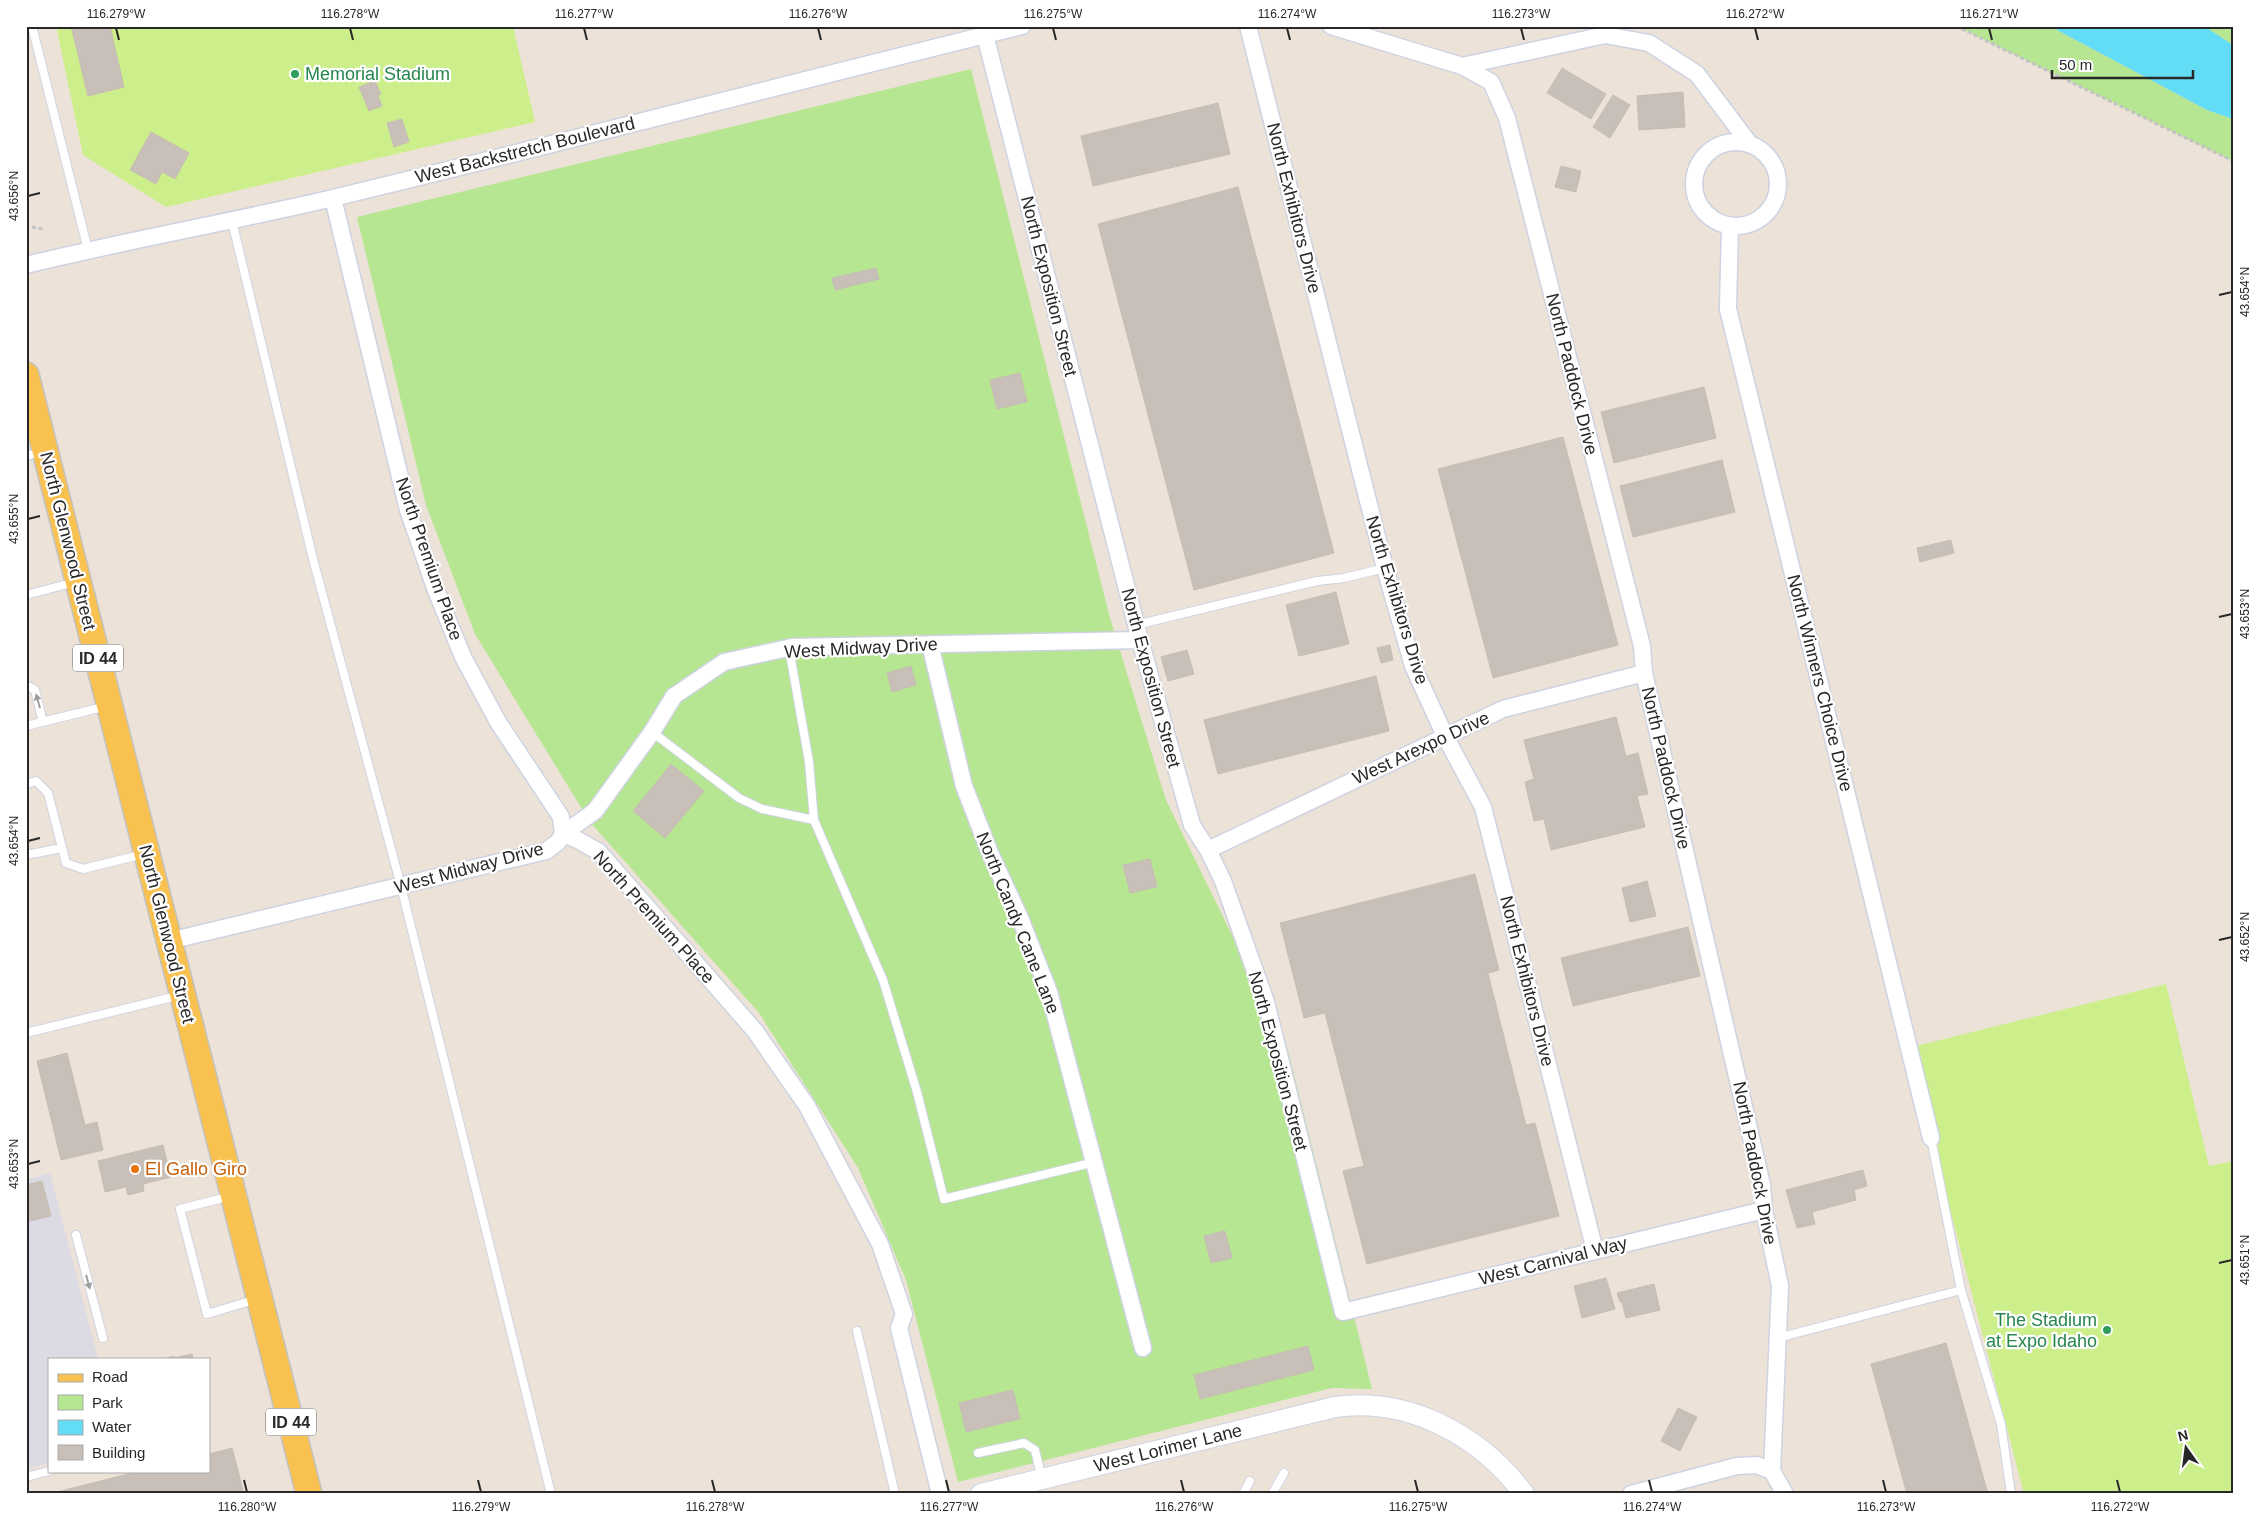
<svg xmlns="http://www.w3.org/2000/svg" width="2259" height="1520" viewBox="0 0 2259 1520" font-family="Helvetica,sans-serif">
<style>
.industrial{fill:#dcdae3}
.green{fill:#b6e691}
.pitch{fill:#cdef8b}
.water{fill:#63dcf6}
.building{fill:#c7bfb8;stroke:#c7beb2}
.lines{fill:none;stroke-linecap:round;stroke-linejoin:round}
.service-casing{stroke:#ced3e2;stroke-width:10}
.minor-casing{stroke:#ced3e2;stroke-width:19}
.tertiary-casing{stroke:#ced3e2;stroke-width:22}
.primary-casing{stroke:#c3c3c3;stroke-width:28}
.path{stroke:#c3c3c3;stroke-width:3;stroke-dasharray:4 2.5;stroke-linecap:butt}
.service{stroke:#fff;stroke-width:8}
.minor{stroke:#fff;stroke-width:16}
.tertiary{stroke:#fff;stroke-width:20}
.primary{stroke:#f9c250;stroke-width:25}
.oneway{fill:#9e9e9e}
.ticks{fill:none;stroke:#282828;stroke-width:2}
.leisure-dot{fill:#2e9e5b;stroke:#fff;stroke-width:2}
.food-dot{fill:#e8710a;stroke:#fff;stroke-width:2}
.labels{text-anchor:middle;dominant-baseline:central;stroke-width:4.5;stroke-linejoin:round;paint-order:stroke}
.shield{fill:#fff;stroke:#686868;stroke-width:1}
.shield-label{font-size:16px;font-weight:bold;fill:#282828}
.leisure-label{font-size:18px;fill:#27864d;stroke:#fff;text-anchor:start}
.street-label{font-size:18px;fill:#282828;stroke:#fff}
.food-label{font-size:18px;fill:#c56008;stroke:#fff;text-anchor:start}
.neatline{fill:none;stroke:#282828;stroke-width:2}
.ticks-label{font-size:12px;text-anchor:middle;fill:#282828}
</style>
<rect width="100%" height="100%" fill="#ece2d8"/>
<!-- industrial -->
<path class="industrial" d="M50,1173l48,186h-49v104l-23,6v-289z"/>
<!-- green -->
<path class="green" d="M1956,26h100l1,4 150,80 26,9v42z
M2204,26h29v19l-28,-18z
M971,69l139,549 56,182 122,250 84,339 -40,-1 -374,94 -52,-202 -48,-112 -99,-155 -169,-191 -115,-188 -49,-129 -69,-288z"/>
<!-- pitch -->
<path class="pitch" d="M56,26h457l22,96 -369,85 -83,-52z
M2166,984l43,182 24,-5v333h-209l-116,-446z"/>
<!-- water -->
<path class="water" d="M2056,26h148l29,19v74l-26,-9 -150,-80z"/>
<!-- building -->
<path class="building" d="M71,26h39l14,61 -36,9z
M1562,68l44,26 -15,25 -44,-26z
M375,81l6,13 -3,1 4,11 -13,5 -10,-24z
M1683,92l2,35 -46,3 -2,-34z
M1613,95l17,10 -20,33 -17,-11z
M1218,103l12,51 -137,32 -12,-50z
M402,119l7,23 -15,5 -7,-24z
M151,132l38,21 -14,26 -13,-7 -6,12 -26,-14z
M1561,166l20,5 -5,21 -21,-5z
M1238,187l96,366 -140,37 -96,-366z
M876,268l3,11 -44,11 -3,-12z
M1020,373l7,29 -30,7 -7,-29z
M1704,387l12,51 -102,25 -13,-51z
M1563,437l55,208 -125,33 -55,-209z
M1722,460l13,52 -102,25 -13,-51z
M1951,540l3,13 -34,9 -3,-14z
M1336,592l13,52 -50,12 -13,-51z
M1390,645l3,15 -12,3 -4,-15z
M1187,650l7,24 -26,7 -7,-24z
M911,666l5,19 -24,7 -5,-19z
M1376,676l13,55 -171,43 -14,-54z
M1616,717l10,39 12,-3 10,41 -11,2 8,31 -94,23 -7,-31 -10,2 -9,-39 9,-3 -10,-39z
M671,764l33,27 -39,47 -32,-27z
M1150,859l7,28 -27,6 -7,-28z
M1475,874l24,96 -11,3 38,152 9,-2 24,93 -192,48 -24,-93 21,-5 -39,-153 -21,5 -24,-95z
M1647,881l9,35 -26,6 -8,-34z
M1688,927l12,49 -127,30 -12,-48z
M67,1053l18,72 12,-3 6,28 -42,10 -24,-99z
M163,1145l8,32 -28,7 1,7 -16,4 -2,-8 -21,5 -7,-31z
M1863,1170l4,16 -13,4 2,10 -44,12 3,12 -18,4 -11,-38z
M42,1181l9,35 -25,6v-37z
M1225,1231l7,27 -21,5 -7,-27z
M1606,1278l9,31 -33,9 -8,-32z
M1654,1284l6,26 -34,8 -4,-16h-2l-3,-9z
M1946,1343l42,151h-81l-36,-130z
M1308,1346l6,24 -114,29 -6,-24z
M192,1354l1,5h-29l10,-3v2z
M1013,1390l7,29 -54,13 -7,-29z
M1678,1408l19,9 -17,34 -19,-10z
M232,1448l12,46h-195l91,-23h69v-17z"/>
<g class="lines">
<!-- service casing -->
<g class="service-casing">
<path id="service" d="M32,26l56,224
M232,221l81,338 88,327 150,608
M26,456l15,-4
M26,595l49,-13
M1136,625l181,-44 27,-3 41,-10
M789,648l20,114 5,58
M26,685l9,5 8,32
M26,726l81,-20
M652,732l87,66 23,11 52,11 69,160 34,112 27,107 151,-37
M26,784l10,-3 12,12 18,70 17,6 61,-15
M26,855l36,-7
M26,1033l155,-38
M1931,1138l30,152 40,134 10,70
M231,1196l-51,13 27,105 50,-15
M76,1235l27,103
M857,1331l38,163
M1778,1338l183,-48
M978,1453l46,-10 11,7 7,29
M26,1477l23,-6
M1243,1494l7,-13
M1272,1494l12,-21"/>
</g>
<!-- minor casing -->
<g class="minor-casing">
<path id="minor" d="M1248,26l137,542 28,98 32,70 38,71 112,444
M1331,26l131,40 143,-31 44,8 48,31 52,69
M985,35l155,605 52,185 16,25 15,31 43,121 77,310 421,-102
M1462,66l29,16 16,36 135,528 2,27 118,512 2,25 16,76 -8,185 13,23
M1694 184a42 42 0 1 1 84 0a42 42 0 1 1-84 0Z
M333,198l75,312 27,78 28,69 35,65 63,95 2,17 15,6 21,12 156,179 52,75 73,138 24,70 -5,14 41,166
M1730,225l-2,84 203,829
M26,265c102,-25 205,-43 307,-67 230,-55 459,-116 689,-172
M930,644l34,142 26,67 30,65 29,74 94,356
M1208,850l295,-141 141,-36
M169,941l377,-90 12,-9 5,-8 32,-23 57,-79 22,-36 50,-34 68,-15 348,-7
M1631,1494l106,-28 20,-1 15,6"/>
</g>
<!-- tertiary casing -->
<g class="tertiary-casing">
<path id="tertiary" d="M981,1494l354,-87c74,-10 145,28 189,87"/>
</g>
<!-- primary casing -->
<g class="primary-casing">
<path id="primary" d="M26,375l283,1119"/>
</g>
<!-- path -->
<path class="path" d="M1956,26l277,135
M32,227l11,2"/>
<!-- service -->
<use href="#service" class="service"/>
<!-- minor -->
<use href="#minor" class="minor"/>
<!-- tertiary -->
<use href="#tertiary" class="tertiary"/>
<!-- primary -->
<use href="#primary" class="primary"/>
</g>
<!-- one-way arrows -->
<defs><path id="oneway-solid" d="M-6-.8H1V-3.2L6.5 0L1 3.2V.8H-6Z" transform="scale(1.25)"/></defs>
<g class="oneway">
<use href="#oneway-solid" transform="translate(38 701) rotate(-106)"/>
<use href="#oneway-solid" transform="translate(88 1282) rotate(75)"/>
</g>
<!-- ticks -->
<path class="ticks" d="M116,28l3,12M350,28l3,12M584,28l3,12M818,28l3,12M1053,28l3,12M1287,28l3,12M1521,28l3,12M1755,28l3,12M1989,28l3,12M28,196l12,-3M2219,295l13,-3M28,519l12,-3M2219,617l13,-3M28,841l12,-3M2219,940l13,-3M28,1164l12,-3M2219,1263l13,-3M244,1480l3,12M478,1480l3,12M712,1480l3,12M946,1480l3,12M1181,1480l3,12M1415,1480l3,12M1649,1480l3,12M1883,1480l3,12M2117,1480l3,12"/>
<!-- markers -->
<g class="leisure-dot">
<circle cx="295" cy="74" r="5"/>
<circle cx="2107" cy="1330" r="5"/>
</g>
<circle class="food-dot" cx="135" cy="1169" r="5"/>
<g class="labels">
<!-- shield labels -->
<g class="shield">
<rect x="73" y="644.5" width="50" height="27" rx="4"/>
<rect x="266" y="1408.5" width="50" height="27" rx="4"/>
</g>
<g class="shield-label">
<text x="98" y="658">ID 44</text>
<text x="291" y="1422">ID 44</text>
</g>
<!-- leisure labels -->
<g class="leisure-label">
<text x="305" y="74">Memorial Stadium</text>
<text x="2097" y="1320" text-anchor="end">The Stadium<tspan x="2097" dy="21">at Expo Idaho</tspan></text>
</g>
<!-- street labels -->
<g class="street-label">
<text transform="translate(525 150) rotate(-14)">West Backstretch Boulevard</text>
<text transform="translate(1294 208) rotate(76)">North Exhibitors Drive</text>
<text transform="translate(1049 286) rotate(76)">North Exposition Street</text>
<text transform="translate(1572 374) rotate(76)">North Paddock Drive</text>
<text transform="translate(68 541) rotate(76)">North Glenwood Street</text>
<text transform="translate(429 559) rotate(71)">North Premium Place</text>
<text transform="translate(1397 600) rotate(73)">North Exhibitors Drive</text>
<text transform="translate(861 648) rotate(-3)">West Midway Drive</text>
<text transform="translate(1151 678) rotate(75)">North Exposition Street</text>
<text transform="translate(1820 683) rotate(76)">North Winners Choice Drive</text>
<text transform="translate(1421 748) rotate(-25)">West Arexpo Drive</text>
<text transform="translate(1666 768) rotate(77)">North Paddock Drive</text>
<text transform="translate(469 868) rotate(-15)">West Midway Drive</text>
<text transform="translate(654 917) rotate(48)">North Premium Place</text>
<text transform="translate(1018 923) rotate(68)">North Candy Cane Lane</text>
<text transform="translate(167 934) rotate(76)">North Glenwood Street</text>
<text transform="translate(1527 981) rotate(76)">North Exhibitors Drive</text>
<text transform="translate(1278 1061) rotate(75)">North Exposition Street</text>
<text transform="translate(1755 1163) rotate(79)">North Paddock Drive</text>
<text transform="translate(1553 1261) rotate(-14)">West Carnival Way</text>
<text transform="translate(1168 1448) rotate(-14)">West Lorimer Lane</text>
</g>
<!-- food labels -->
<g class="food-label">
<text x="145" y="1169">El Gallo Giro</text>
</g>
</g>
<!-- border -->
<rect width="2259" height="1520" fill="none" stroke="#ffffff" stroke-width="55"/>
<!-- legend -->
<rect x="48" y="1358" width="162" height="115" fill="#ffffff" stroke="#a9a9a9"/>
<rect x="58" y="1374" width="25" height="8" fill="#f9c250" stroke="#a9a9a9"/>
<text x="92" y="1382" font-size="15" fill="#282828">Road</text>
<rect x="58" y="1395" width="25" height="15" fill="#b6e691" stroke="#a9a9a9"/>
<text x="92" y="1408" font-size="15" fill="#282828">Park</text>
<rect x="58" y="1420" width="25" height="15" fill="#63dcf6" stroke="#a9a9a9"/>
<text x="92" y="1432" font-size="15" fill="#282828">Water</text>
<rect x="58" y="1445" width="25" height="15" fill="#c7bfb8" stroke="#a9a9a9"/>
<text x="92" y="1458" font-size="15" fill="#282828">Building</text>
<!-- north arrow -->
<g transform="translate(2186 1448) rotate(346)" stroke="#ffffff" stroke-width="4" paint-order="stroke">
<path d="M0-4L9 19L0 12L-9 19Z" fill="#282828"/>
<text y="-8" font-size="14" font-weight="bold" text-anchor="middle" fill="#282828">N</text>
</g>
<!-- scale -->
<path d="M2052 70v8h141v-8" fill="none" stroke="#282828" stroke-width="2.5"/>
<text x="2059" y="70" font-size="15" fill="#282828" stroke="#ffffff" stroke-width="4" paint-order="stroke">50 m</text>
<rect x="28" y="28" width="2204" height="1464" class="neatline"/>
<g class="ticks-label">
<text x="116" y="18">116.279°W</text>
<text x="350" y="18">116.278°W</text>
<text x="584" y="18">116.277°W</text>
<text x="818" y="18">116.276°W</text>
<text x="1053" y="18">116.275°W</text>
<text x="1287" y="18">116.274°W</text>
<text x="1521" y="18">116.273°W</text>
<text x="1755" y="18">116.272°W</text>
<text x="1989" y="18">116.271°W</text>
<text transform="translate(14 196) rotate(-90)" y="4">43.656°N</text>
<text transform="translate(2245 292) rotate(-90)" y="4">43.654°N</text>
<text transform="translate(14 519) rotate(-90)" y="4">43.655°N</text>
<text transform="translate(2245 614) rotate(-90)" y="4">43.653°N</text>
<text transform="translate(14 841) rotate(-90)" y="4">43.654°N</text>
<text transform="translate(2245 937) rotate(-90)" y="4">43.652°N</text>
<text transform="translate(14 1164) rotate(-90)" y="4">43.653°N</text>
<text transform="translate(2245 1260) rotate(-90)" y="4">43.651°N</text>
<text x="247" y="1511">116.280°W</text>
<text x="481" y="1511">116.279°W</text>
<text x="715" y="1511">116.278°W</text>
<text x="949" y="1511">116.277°W</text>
<text x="1184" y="1511">116.276°W</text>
<text x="1418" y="1511">116.275°W</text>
<text x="1652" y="1511">116.274°W</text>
<text x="1886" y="1511">116.273°W</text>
<text x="2120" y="1511">116.272°W</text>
</g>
</svg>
